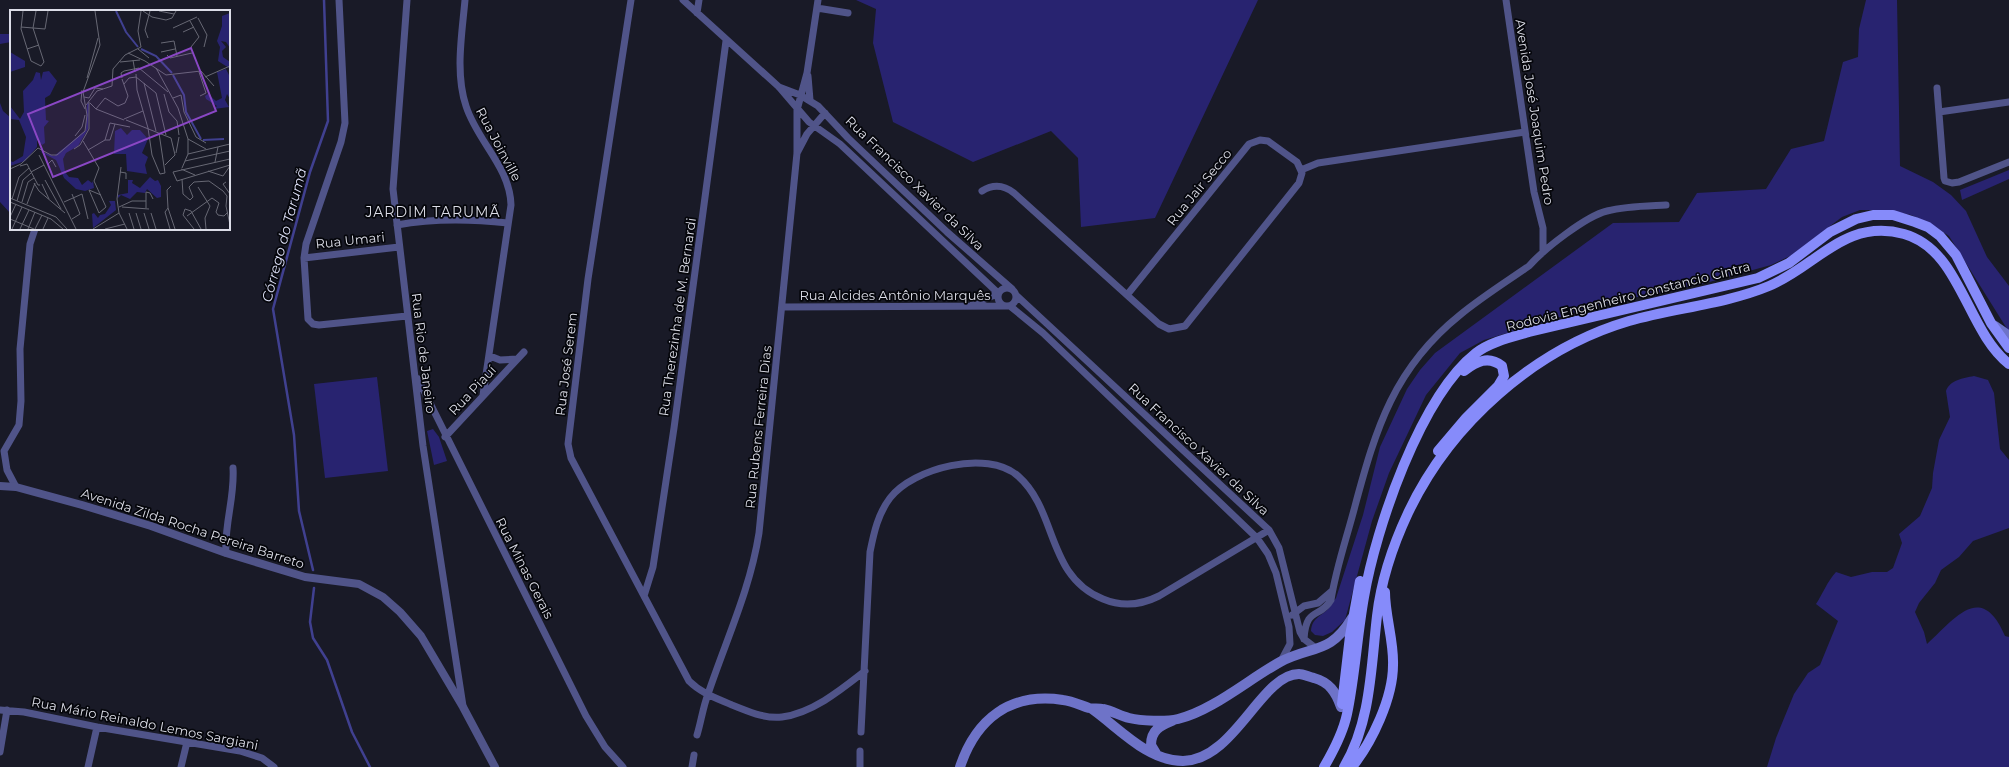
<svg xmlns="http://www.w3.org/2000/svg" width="2009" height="767" viewBox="0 0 2009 767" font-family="Montserrat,sans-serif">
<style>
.green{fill:#282370}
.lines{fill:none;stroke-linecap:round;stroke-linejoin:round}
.stream{stroke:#404090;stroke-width:2.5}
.minor{stroke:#505489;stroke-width:7}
.tertiary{stroke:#505489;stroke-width:8}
.secondary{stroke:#6e73c8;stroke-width:10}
.primary{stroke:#868bfa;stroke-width:10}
.labels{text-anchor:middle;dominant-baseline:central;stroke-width:3.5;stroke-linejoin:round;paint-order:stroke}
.street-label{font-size:13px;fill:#dcdde7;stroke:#05060b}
.neighbourhood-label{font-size:14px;letter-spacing:1px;fill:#dcdde7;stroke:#05060b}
.water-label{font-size:14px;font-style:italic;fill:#dcdff6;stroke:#05060b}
.inset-river{fill:none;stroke:#404090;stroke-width:2}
.inset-road{fill:none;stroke:#676874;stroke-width:1}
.view{fill:#8a47c5;fill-opacity:0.15;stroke:#8a47c5;stroke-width:2}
.inset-edge{fill:none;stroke:#dcdde7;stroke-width:2}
</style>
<rect width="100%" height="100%" fill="#191a27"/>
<!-- green -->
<path class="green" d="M856,0h402l-103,218 -74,9 -3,-69 -27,-27 -78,31 -80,-40 -20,-79 3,-34z
M1866,0h31l3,166 33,16 18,13 15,16 21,46 22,29v46l-60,-96 -18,-12 -20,-9 -23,-5h-28l-18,7 -50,38 -21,10 -69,19 -99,20 -119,36 -24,13 -34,42 -37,78 -17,48 -27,99 -13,12 -9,4 -8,-1 -4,-4c1,-13 9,-14 17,-22 3,-3 5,-8 8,-11l27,-83 17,-68 27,-58 13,-19 15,-17 178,-130 66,-1 18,-29 69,-4 25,-40 33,-8 19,-79 15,-5 1,-28z
M0,34h11v8l-11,2z
M0,103l3,8 8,7v96l-11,-12z
M2009,170v9l-47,21 -2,-10z
M1974,376l14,4 6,13 6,56 9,11v68l-36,13 -14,16 -18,13 -6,13 -16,20 -4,9 9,20 3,12c27,-24 54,-64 78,-8l4,1v130h-242l9,-29 18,-44 14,-21 12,-8 18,-44 -22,-17c7,-11 11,-22 20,-32l15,5 21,-5h15l6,-4 9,-25 -3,-9 21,-18 12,-28 1,-15 6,-33 11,-23 -4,-26c4,-11 17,-13 28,-15z
M377,377l11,94 -63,7 -11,-94z
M433,429l6,8 8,24 -13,4 -7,-34z"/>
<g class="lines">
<!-- stream -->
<path class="stream" d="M313,570l-14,-59 -5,-76 -21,-126 37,-137 18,-51 -4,-121
M314,588l-4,34 3,16 14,22 25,72 18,35"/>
<!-- minor -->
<path class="minor" d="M339,0l6,123 -4,19 -35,102 -2,14 4,61 5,5 6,1 88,-9
M407,0l-14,189 30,257 40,260
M465,0c-3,34 -10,73 1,106 11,35 44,61 45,99l-28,190
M631,0l-43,279 -20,165 3,14 118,223c12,12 27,17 43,24 16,6 32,14 50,12 31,-4 60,-28 83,-46
M683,0l96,87 30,35 31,22 158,149
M1506,0l28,192 9,36v24
M817,8l31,5
M697,13l2,-13
M808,76l2,24
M779,87l21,8 18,11 30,32 99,94 65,57
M1937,88l7,90 1,3 7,2 7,-1 50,-20
M1939,112l70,-10
M797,153l10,-19 18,-21
M1301,170l17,-7 207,-31
M982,191c11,-7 22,-6 32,2l145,131 10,5 16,-3 114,-143 3,-10 -5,-11 -29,-21 -8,-1 -11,4 -122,151
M397,225c38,-7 73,-6 111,-2
M304,258l95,-11
M998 297a9 9 0 1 1 18 0a9 9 0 1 1-18 0Z
M1016,295l253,235 10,18 21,84 4,7 13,10
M973,304l24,-10
M1010,306l33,27 214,205 11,16 8,19 13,54 1,17 -9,17
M782,307l225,-1
M490,356l10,4 17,-1
M418,379l168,337 19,31 18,20
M445,437l79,-85
M16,487l-9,-17 -3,-19 15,-26 2,-24 -1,-52 10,-105 5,-15
M226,553c-2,-28 9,-56 7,-85
M644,596l9,-29 21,-139 52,-387
M1292,615l12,-9 14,-3 14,-12
M1304,639c2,-33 16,-20 27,-39 5,-32 16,-63 24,-94 21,-78 39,-138 105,-191 22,-18 46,-33 69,-49 15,-17 57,-50 78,-55 19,-5 40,-5 59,-6
M0,710l24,2 73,15 143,24 22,7 12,9
M861,732l9,-180c4,-20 8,-38 20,-54 23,-30 97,-49 128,-22 40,35 28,100 85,123 19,8 38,6 56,-3l110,-66
M697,735c4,-13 6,-28 11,-41 18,-54 42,-104 51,-161l38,-380v-43l10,-37 11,-73
M0,752l7,-42
M88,767l9,-40
M181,767l6,-25
M692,767l2,-12
M860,767v-16"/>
<!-- tertiary -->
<path class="tertiary" d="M0,486l16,1 66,18 69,21 75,27 79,24 54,7 24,13 17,15 21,24 42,71 32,60"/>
<!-- secondary -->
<path class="secondary" d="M1995,326l14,10
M1092,709c27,19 55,52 91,52 52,-1 78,-87 116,-87 4,0 10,3 15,4 15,4 22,14 27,29
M1157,755l-6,-10c0,-15 9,-19 21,-24
M960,767c16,-48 50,-75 103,-67 9,1 17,5 26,8 4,1 10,0 14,1 9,2 18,7 26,9 12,3 37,4 49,1 34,-8 71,-40 102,-57 32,-17 50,-7 72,-44"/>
<!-- primary -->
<path class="primary" d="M1438,451l28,-33 32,-32 6,-10 -2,-10c-14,-11 -26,-4 -38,5
M1342,704l8,-68 10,-55
M1324,767c10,-17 19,-34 23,-53 8,-38 10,-78 17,-117 12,-69 56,-200 112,-244 14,-11 36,-16 53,-21l229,-54 31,-15 41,-31 26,-13 17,-4h20l22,7 13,5 12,9 16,19 35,68 18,25
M1344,767c27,-45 27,-100 33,-151 4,-35 16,-71 31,-103 42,-89 126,-164 221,-192 45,-13 97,-17 140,-35 48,-20 76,-68 135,-52 57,16 62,96 105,130
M1352,767c20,-25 41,-69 41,-102 1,-24 -8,-49 -8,-73"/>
</g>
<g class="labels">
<!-- street labels -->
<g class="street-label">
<text transform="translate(1535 112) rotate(81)">Avenida José Joaquim Pedro</text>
<text transform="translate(499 144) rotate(62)">Rua Joinville</text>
<text transform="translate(915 183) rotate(44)">Rua Francisco Xavier da Silva</text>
<text transform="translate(1199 187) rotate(-51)">Rua Jair Secco</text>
<text transform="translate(350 240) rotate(-6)">Rua Umari</text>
<text x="895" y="295">Rua Alcides Antônio Marquês</text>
<text transform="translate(1628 296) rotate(-14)">Rodovia Engenheiro Constancio Cintra</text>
<text transform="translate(677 317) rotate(-82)">Rua Therezinha de M. Bernardi</text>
<text transform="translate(424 353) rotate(83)">Rua Rio de Janeiro</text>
<text transform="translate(566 364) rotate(-83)">Rua José Serem</text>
<text transform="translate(472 390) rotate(-47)">Rua Piauí</text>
<text transform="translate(758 427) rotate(-84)">Rua Rubens Ferreira Dias</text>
<text transform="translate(1199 449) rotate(43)">Rua Francisco Xavier da Silva</text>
<text transform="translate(193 528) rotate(18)">Avenida Zilda Rocha Pereira Barreto</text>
<text transform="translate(525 568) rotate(63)">Rua Minas Gerais</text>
<text transform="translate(145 723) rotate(11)">Rua Mário Reinaldo Lemos Sargiani</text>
</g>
<!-- neighbourhood labels -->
<g class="neighbourhood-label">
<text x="433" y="212">JARDIM TARUMÃ</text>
</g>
<!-- water labels -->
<g class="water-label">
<text transform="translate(284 235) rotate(-75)">Córrego do Tarumã</text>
</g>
</g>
<!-- overview -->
<g transform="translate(10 10)">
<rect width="220" height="220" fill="#191a27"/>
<path d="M220,3v35l-4,-6 -5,-1 5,6 -4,4 1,6 7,5 -1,6 -11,-7 2,-14 -3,-6 5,-15v-10zM0,42l15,9v6l-15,5zM216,59l4,8v22l-3,-5 -2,6 4,7 -15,2 3,-3 -11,-7 -1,-3 3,-2 8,7 6,-3 -5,-26zM39,61l8,10 -7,14 -5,3 1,22 3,1 -5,6 1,16 -3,2 -5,-6v8l-12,14 -15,5v-5l3,1 10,-6 3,-19 -7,-17 -9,-1v-13l10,13 4,-7 -1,-21 10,-11 3,-8 4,1 1,7 2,-8zM79,92l-1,27 -10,17 -12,7 -3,6 2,13 4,5 9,1 4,7 6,-5 4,3 1,-2 1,7 -9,3 -9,-2 -12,-11 -8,-18 -17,-9 15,5 32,-26 1,-26zM111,118l6,7 5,-5h8l8,9 -6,14 6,4 -3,8 2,9 -20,-3 -1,-17h-12l1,-23zM140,167l5,4 3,-1 3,6v11l-4,1 -10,-9 -2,4 -8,-1 -7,7 -9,-4 -3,3v-3l10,-2v-13h5l-1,3 8,5zM99,191h6l1,9 -23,18 -1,-14 2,-1 4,5 2,-3 5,-1 6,-9z" fill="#282370"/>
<path class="inset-river" d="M106,1l10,21 12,15M131,39l15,7 16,17M163,65l11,20 2,17 15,27M193,130l21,-1"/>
<path class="inset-road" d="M13,1l-2,18 10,32 10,5 3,-4 -11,-34 3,-17M133,1l9,6 14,3 6,-2 4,-7M149,1l15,3M188,8l9,17 -3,12M180,11l9,16 -8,10M11,17l24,2 3,-18M163,18l24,-11M173,22l11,-5M138,28l-3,-8 5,-19M151,33l13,-2 3,15M17,39l12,-4M128,39l11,9M151,42l14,-3M118,43l17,8 21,14 35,-4 13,15M157,45l3,3 22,-5M123,50l2,12M110,52l20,-2M146,58l22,40 10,31v15l-6,14M189,62l7,21 -6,3M126,64l1,16 11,38 4,27 8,19 5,-1 -6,-40M126,67l20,16 10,42M195,67l25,-11M77,68l11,-40M112,68l-1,-5 3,-2 15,-3 29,24M134,73l12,48M114,74l5,-6 7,-1M72,80l-1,11 4,8M154,84l5,18 8,9 2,14M74,87l5,1 6,-10 8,1M163,88l8,-3 3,17 12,25 10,6M80,93l6,6 28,11M76,95l11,-14 15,-5 1,-17 12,-14 16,-8 -3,-16 3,-20M86,99l9,-11 13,8 7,-3 3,-7 -6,-17M114,109l19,-8M116,110l45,18 4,17 -10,10M65,126l7,-9 3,-12M178,129l18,10M95,130h5l5,-16M73,131l16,27 -5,13 12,26 -7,6 -10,-23M64,139l6,-4 9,-16v-27M78,140l17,-10 5,-17 20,4M166,143l3,-16M178,144l42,-10M29,145l37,74M175,151l45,-10M205,152l3,-15M37,155l5,-5 4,7M10,156l7,-2 11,21h2M0,159l11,-5 17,-16 13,7h6l28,-24 2,-16 -4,-23 17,-47 -5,-34M171,159l14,6M198,161l15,5M21,162l13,-7M110,162l6,1v6M213,166l7,-10M172,169l1,15 7,6 3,-3 -4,-10M35,170l16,29M167,171l-4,-9 57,-13M167,171l53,-16M216,172l-3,2 7,10M24,173l5,8 26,22M32,174l7,15M161,176l-4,4 1,18 7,21M179,177l5,-5 15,-1 14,10 4,5 -1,10 4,19M188,177l12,19 -5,12 1,11M79,180l12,5M62,184l8,20 -8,5M0,188l46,19 11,12M2,189l7,-22 10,-9M7,191l6,-21 8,-7M0,192l41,17 12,10M12,192l6,-20 6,-4M54,192l18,-8 6,25M17,194l8,-21M109,197l13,-6h14M112,197l27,2M136,198v-16l4,1 3,6M158,198l-3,4 5,17M109,203l-2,-14 4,-32M109,203l8,16M119,203l5,16M126,203l5,16M134,203l5,16M141,203l5,16M177,206l25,-18 7,5 -3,9 2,3 6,1 4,-4M0,207l6,-13M0,209l24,10M2,219l10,-22M10,219l9,-19M18,219l7,-17M25,219l7,-14M33,219l5,-11M83,219l26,-16M95,219l20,-5M184,219l-11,-14 2,-6 6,2 10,18"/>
<path class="view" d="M181,38l25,63 -163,66 -25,-63z"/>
<rect width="220" height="220" class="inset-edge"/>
</g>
</svg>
